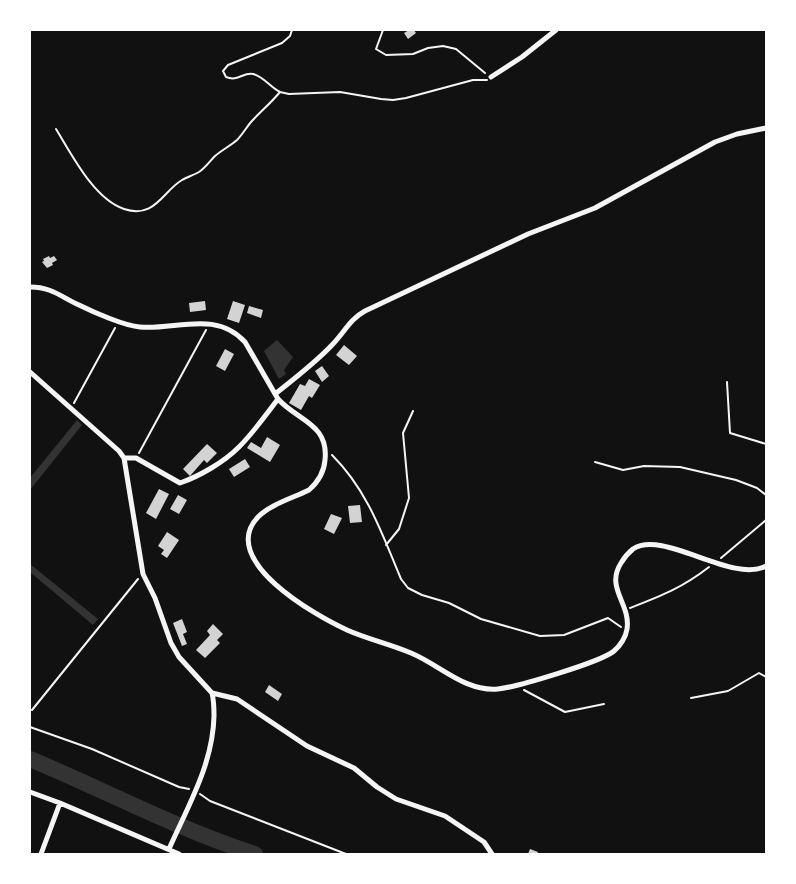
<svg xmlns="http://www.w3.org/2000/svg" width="796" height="884" viewBox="0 0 796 884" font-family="Roboto,sans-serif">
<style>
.water{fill:#333}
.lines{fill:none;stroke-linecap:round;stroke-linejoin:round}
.river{stroke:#333;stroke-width:16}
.building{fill:#d3d3d3}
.path{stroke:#f5f5f5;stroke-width:2}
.minor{stroke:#f5f5f5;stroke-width:5}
</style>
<rect width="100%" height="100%" fill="#111"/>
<!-- water -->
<path class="water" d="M277,340l16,17 -9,13 2,4 -7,5 -15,-28z
M77,420l5,5 -52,65v-12z
M30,564l68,55 -5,6 -63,-53z"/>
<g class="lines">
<!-- river -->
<path class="river" d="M30,759c75,31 147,70 225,95"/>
</g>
<!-- building -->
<path class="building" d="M409,30h5l2,3 -8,6 -4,-6z
M49,256l1,2 4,-2 3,4 -5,3 1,2 -6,3 -5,-6 2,-1 -1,-2z
M205,301l1,9 -16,2 -1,-9z
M233,301l12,4 -6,18 -12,-4z
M249,306l14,4 -2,8 -14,-5z
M344,345l13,11 -8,9 -13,-10z
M225,349l9,5 -9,17 -9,-5z
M322,366l7,10 -7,6 -7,-11z
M309,379l11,6 -8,13 -3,-2 -8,14 -12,-7 11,-19 5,2z
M267,437l13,8 -10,17 -23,-14 4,-6 10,6z
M207,444l10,9 -10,10 -3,-3 -14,16 -7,-7z
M245,459l5,8 -16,10 -5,-8z
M159,489l10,5 -13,25 -10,-6z
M178,495l9,5 -8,14 -9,-5z
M360,505l2,17 -12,1 -2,-17z
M331,514l11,4 -8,16 -10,-5z
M167,532l12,8 -12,18 -6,-4 3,-4 -6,-4z
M182,619l5,13 -4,2 4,10 -5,2 -9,-23z
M213,624l10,10 -6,6 3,3 -15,15 -9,-8 14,-15 -3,-4z
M269,685l13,9 -4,7 -13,-9z
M530,849l8,3 -1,2h-9z"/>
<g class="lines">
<!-- path -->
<path class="path" d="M383,30l-7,19 10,6 27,-1 15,-6 15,-2 13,3 29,24
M280,92c-10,-5 -17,-16 -27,-18 -10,-2 -15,8 -27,3l-3,-6 5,-6 54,-22 8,-7 2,-6
M56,129c16,26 38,70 68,80 31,10 38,-17 58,-29 5,-3 12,-5 17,-8 6,-4 11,-11 16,-16 7,-6 15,-10 22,-16 5,-5 9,-12 14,-18 10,-11 19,-18 29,-30l9,2 51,-2 41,7 12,1 13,-2 67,-18h14
M727,382l3,51 36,11
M74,403l41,-75
M139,453l67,-123
M332,455c36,36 50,79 69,124l7,9 14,7 27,8 32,16 59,17 24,-1 44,-17 13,9
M595,462l28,8 21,-4 36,1 56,13 21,8 9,7
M386,545l13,-16 10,-31 -6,-65 10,-22
M721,558l45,-38
M630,608c31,-12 52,-20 79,-41
M524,690l41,22 39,-8
M691,698l37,-7 31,-18 7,4
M32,710l106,-131
M30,727l62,22 87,38 10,2
M200,794l10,7 136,53"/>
<!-- minor -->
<path class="minor" d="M491,77l31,-20 34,-27
M30,287c22,0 31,10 49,18 14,7 46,21 61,22 36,3 76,-17 105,15l33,57c20,22 51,25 47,61 -1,13 -7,22 -16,30 -16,8 -38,14 -51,27 -41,43 58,99 89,113 20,9 43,14 64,23 29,12 54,39 87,36 19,-2 103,-27 116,-38 6,-5 12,-14 13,-22 4,-25 -22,-41 -6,-66 3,-5 7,-10 12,-14 30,-20 99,35 133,17
M30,372l89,79 5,7 19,116 12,24 16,45 8,14 33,36c2,8 2,15 2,23 -1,48 -26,90 -45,133
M275,394c19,-15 40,-31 57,-49 12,-12 18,-26 33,-34l163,-77 67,-26 120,-66 22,-8 29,-6
M124,458h12l44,25c20,-7 44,-21 59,-36 14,-14 27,-32 39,-48
M212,693l25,6 70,47 47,22 23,19 19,12 49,17 39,26 8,12
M30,792l30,11 119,51
M41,854l19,-51"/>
</g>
<!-- border -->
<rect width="796" height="884" fill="none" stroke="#ffffff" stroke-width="62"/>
</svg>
